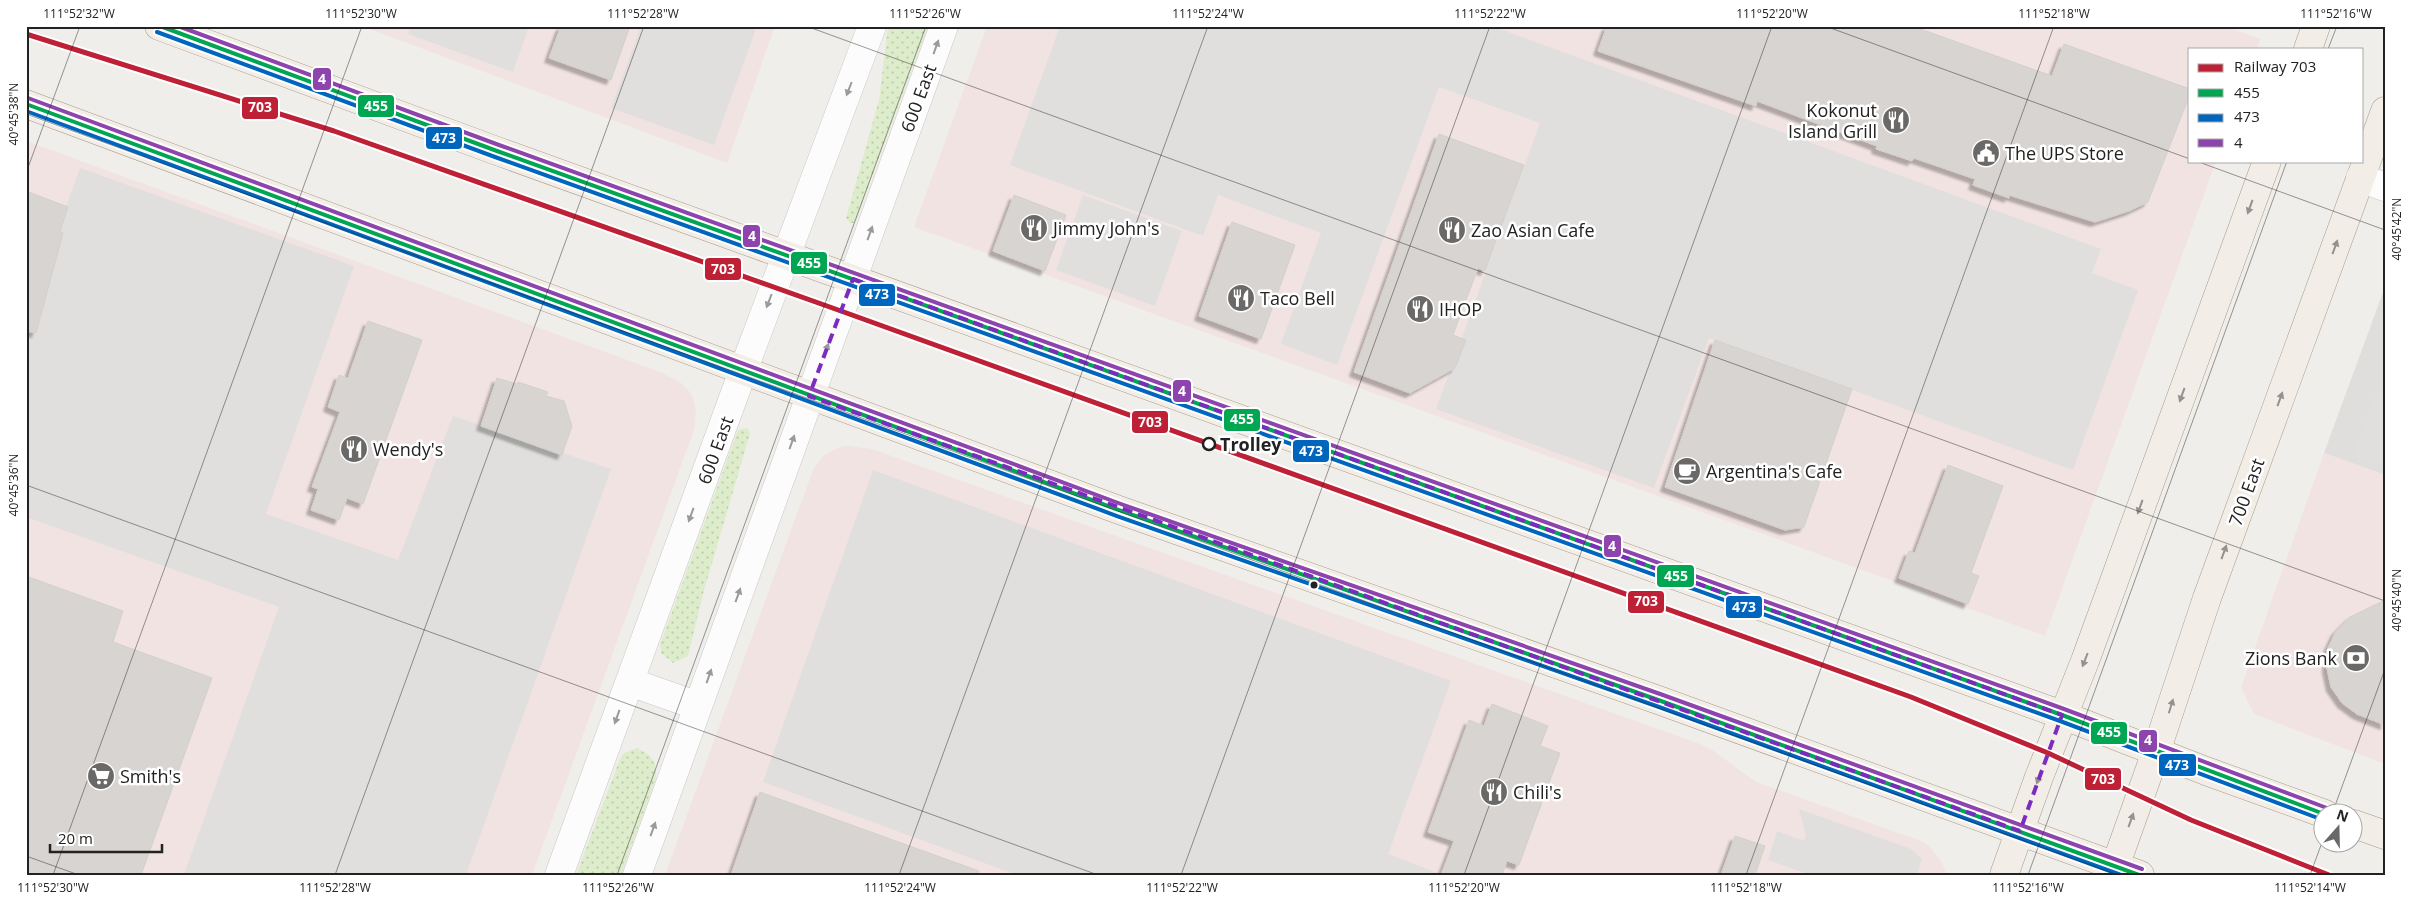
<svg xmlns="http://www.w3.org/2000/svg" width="2411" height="901" viewBox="0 0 2411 901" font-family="'Open Sans',sans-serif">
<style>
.residential{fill:#dfdedc}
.commercial{fill:#f1e3e1}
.grass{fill:url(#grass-dots)}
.parking{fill:#e0dfde}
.building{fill:#d7d4d2;stroke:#d3d0cc;filter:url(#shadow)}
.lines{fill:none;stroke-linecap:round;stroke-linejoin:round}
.minor-casing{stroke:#c9c8c7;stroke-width:29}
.primary-casing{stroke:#a79c86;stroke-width:29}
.minor{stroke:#fdfcfc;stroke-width:28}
.primary{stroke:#f3ede7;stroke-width:28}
.bus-1-casing{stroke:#fff;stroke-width:8}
.bus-2-casing{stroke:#fff;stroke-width:8}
.bus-3-casing{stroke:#fff;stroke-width:8}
.bus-1{stroke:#00a651;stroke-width:4}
.bus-2{stroke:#0065bd;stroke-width:4}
.bus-3{stroke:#8e44ad;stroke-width:4}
.rail-1-casing{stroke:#fff;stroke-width:9}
.rail-1{stroke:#be2036;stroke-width:5}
.oneway{fill:#9a9a9a}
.oneway2{fill:#95928e}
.marked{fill:none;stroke:#7b2cbf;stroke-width:4;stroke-dasharray:10 6;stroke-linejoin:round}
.ticks{fill:none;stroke:#222;stroke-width:1;stroke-opacity:0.45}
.stop-dot{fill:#fff;stroke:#222;stroke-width:2.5}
.bus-dot{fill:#222;stroke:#fff;stroke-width:2}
.labels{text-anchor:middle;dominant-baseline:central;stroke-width:5;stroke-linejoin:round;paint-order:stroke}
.street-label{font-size:18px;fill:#222;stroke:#fff}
.poi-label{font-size:18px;fill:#222;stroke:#fff;text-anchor:start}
.stop-label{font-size:18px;font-weight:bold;fill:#222;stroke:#fff;text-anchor:start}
.line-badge{stroke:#fff;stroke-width:2}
.badge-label{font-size:14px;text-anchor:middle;font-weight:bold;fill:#fff}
.neatline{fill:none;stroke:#222;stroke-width:2}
.ticks-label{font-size:12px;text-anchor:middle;fill:#222}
</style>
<defs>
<pattern id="grass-dots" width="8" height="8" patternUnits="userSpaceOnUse" patternTransform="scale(1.25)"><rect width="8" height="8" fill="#ddeccb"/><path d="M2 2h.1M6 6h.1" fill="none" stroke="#bdcaae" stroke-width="1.8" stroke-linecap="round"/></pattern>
<filter id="shadow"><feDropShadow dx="-4.5" dy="4.5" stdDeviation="1" flood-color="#0004"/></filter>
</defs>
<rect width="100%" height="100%" fill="#f0eeeb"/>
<!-- residential -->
<path class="residential" d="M2385,287v188l-61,-22z"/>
<!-- commercial -->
<path class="commercial" d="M362,26h413l-48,137z
M987,26h1237l36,13 -3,10h-67v112h26l-171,475 -1131,-409z
M26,141l634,231 21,11 9,9 4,8 2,12 -2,18 -162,445h-506z
M848,446l24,3 828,295 12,6 44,32 165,59 8,5 11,14 7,15h-1282l148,-405 11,-15 16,-8z
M2324,453l61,22v289l-131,-50 -13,-27z"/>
<!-- grass -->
<path class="grass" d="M888,26h40l-72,194 -2,3h-4l-4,-5 33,-118z
M747,428l3,5 -3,11 -44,150 -15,62 -15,7 -12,-10 -1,-8 78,-215z
M637,748c15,8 20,12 19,30l-35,97h-45l44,-116 4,-6z"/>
<!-- parking -->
<path class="parking" d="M411,26h118l-16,46 -105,-38z
M641,26h116l-43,119 -103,-37z
M1060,26h432l609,223 -9,24 46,17 -65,180 -364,-132 -55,150 -218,-79 104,-286 -101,-36 -102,278 -56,-21 40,-111 -103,-38 -15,41 -193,-71z
M80,168l274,98 -88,248 132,46 55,-144 158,53 -145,406h-282l95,-268 -253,-90v-198z
M1083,195l99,36 -27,75 -99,-36z
M2385,369v98l-32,-11z
M873,470l578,211 -63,173 55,21h-426l-254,-93z
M1799,809l112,40 11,10 -5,16h-107l-42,-15 9,-29 24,9 4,-1 1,-4z"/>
<!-- building -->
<path class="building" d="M561,26h69l-19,54 -62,-22z
M1607,26h305l140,50 12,-32 126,45v5l-42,108 -19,9 -34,11 -86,-27v3l-36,-13 2,-6 -61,-21 -2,3 -36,-12 1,-3 -120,-45 -1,5 -158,-55z
M1439,134l85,31 -39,106 -7,-3 -25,67 13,5 -11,28 -45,25 -56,-21z
M26,191l42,16 -8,24 3,2 -27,100 -10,-2z
M1014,195l52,20 -21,56 -52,-20z
M1232,222l63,23 -34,94 -62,-23z
M368,321l54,19 -59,164 -16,-6 -8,22 -28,-10 7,-21 -6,-2 28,-75 -12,-5 11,-32 9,3z
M1715,340l137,49 -48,138 -19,3 -120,-43z
M497,378l20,6 1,-2 30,10 -2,4 18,5 8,25 -10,29 -81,-29z
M1948,465l55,21 -32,87 8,3 -11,28 -69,-26 10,-27 6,2z
M26,576l97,35 -10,31 99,36 -71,197h-115z
M2385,600v125l-28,-11 -15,-11 -11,-16 -4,-19 1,-20 8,-17 14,-14z
M1492,704l56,22 -8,20 20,7 -41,112 -12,-4 -5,14h-61l13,-34 -26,-9 41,-112 15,6z
M760,792l219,79 -1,4h-247z
M1735,836l30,10 -10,29h-34z"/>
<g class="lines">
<!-- minor casing -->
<g class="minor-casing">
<path id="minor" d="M2360,178l25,9
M630,682l68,24
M559,875l184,-504 129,-345
M637,875l307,-849"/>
</g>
<!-- primary casing -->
<g class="primary-casing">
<path id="primary" d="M159,26l338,125 1565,564 144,56 119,43
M2308,49l8,-23
M26,104l1093,406 542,191 479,174
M2354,824l31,11
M2004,875l35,-98 46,-116 182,-500
M2112,875l44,-123 51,-154 178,-487"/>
</g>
<!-- minor -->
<use href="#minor" class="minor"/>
<!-- primary -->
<use href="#primary" class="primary"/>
<!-- bus-1 casing -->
<g class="bus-1-casing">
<path id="bus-1" d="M160,26l337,125 1565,564 262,99
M26,104l1093,406 542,191 478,174"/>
</g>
<!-- bus-2 casing -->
<g class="bus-2-casing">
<path id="bus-2" d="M157,32l338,125 1565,564 263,99
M26,111l1091,405 542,191 462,168"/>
</g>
<!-- bus-3 casing -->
<g class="bus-3-casing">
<path id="bus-3" d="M178,26l321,119 1565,564 263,99
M28,98l1093,406 542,191 479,174"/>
</g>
<!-- bus-1 -->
<use href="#bus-1" class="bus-1"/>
<!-- bus-2 -->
<use href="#bus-2" class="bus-2"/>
<!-- bus-3 -->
<use href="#bus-3" class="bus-3"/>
<!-- rail-1 casing -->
<g class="rail-1-casing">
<path id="rail-1" d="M26,34l308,97 507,180 1070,386 137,56 143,67 138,55"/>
</g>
<!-- rail-1 -->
<use href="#rail-1" class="rail-1"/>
</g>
<!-- one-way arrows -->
<defs><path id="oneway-solid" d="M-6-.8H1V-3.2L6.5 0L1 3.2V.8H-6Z" transform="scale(1.25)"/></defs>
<g class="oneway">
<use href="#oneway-solid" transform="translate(936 47) rotate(-70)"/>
<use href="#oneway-solid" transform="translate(849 89) rotate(111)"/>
<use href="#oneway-solid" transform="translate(870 233) rotate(-70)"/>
<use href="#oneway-solid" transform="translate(769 301) rotate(111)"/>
<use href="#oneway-solid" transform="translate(826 350) rotate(-69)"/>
<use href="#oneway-solid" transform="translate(792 442) rotate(-70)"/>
<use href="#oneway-solid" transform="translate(691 515) rotate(110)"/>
<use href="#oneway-solid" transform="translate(738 595) rotate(-70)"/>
<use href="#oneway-solid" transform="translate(709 676) rotate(-71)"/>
<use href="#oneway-solid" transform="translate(617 717) rotate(110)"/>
<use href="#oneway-solid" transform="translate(653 829) rotate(-70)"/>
</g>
<g class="oneway2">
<use href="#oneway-solid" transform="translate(2250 207) rotate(110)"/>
<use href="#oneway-solid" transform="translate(2335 247) rotate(-70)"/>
<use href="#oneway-solid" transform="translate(2182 395) rotate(110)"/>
<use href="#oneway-solid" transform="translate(2280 399) rotate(-70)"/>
<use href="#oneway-solid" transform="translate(2140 507) rotate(110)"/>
<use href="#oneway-solid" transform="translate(2224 552) rotate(-70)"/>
<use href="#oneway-solid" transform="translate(2085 660) rotate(111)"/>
<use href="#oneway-solid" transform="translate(2171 706) rotate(-73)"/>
<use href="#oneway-solid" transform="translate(2039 777) rotate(110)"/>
<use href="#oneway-solid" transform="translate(2131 820) rotate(-70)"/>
</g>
<!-- marked area -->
<path class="marked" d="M853,279l1209,436 -42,116 -1211,-435z"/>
<!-- ticks -->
<path class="ticks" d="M806,26l1579,575M1825,26l365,133M2328,49l9,-23M26,114l2092,761M2196,161l189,69M26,173l54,-147M26,485l1072,390M2332,814l53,-145M26,856l53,19M53,875l309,-849M335,875l309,-849M617,875l309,-849M899,875l309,-849M1181,875l309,-849M1464,875l308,-849M1746,875l308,-849M2028,875l259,-714M2310,875l14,-38"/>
<!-- icons -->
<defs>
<g id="restaurant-disc" transform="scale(1.4375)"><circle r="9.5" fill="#6a6968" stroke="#fff"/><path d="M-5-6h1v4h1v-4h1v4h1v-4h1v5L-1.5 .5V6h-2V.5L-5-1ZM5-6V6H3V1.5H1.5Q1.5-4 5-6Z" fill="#fff"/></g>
<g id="civic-disc" transform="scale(1.4375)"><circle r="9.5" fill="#6a6968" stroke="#fff"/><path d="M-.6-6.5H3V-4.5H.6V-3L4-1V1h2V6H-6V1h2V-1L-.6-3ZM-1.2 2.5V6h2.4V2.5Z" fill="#fff"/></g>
<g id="cafe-disc" transform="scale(1.4375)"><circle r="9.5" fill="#6a6968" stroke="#fff"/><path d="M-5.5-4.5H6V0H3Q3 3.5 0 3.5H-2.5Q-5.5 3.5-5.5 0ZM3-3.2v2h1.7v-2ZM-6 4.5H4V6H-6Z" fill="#fff"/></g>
<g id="bank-disc" transform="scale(1.4375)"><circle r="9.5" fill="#6a6968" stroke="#fff"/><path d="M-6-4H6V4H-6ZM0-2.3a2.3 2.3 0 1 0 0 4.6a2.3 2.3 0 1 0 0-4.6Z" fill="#fff"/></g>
<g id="supermarket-disc" transform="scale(1.4375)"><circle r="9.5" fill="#6a6968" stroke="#fff"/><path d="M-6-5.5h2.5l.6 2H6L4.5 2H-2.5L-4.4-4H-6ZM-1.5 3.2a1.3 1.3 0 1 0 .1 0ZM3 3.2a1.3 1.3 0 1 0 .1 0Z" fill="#fff"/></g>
</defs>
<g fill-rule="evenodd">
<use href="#restaurant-disc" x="1896" y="120"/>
<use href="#civic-disc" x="1986" y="153"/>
<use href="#restaurant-disc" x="1034" y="228"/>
<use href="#restaurant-disc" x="1452" y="230"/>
<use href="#restaurant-disc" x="1241" y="298"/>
<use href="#restaurant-disc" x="1420" y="309"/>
<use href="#restaurant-disc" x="354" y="449"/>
<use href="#cafe-disc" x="1687" y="471"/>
<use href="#bank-disc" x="2356" y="658"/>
<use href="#supermarket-disc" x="101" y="776"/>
<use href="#restaurant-disc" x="1494" y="792"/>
</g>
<!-- markers -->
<circle class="stop-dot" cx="1209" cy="444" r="6"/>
<circle class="bus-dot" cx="1314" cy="585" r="4.5"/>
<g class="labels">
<!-- street labels -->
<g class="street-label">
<text transform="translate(918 98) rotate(-70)">600 East</text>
<text transform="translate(715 450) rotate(-70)">600 East</text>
<text transform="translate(2246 492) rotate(-70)">700 East</text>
</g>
<!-- poi labels -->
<g class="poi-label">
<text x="1877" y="110" text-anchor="end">Kokonut<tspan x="1877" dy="21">Island Grill</tspan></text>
<text x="2005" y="153">The UPS Store</text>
<text x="1053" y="228">Jimmy John's</text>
<text x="1471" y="230">Zao Asian Cafe</text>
<text x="1260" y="298">Taco Bell</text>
<text x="1439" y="309">IHOP</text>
<text x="373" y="449">Wendy's</text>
<text x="1706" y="471">Argentina's Cafe</text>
<text x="2337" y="658" text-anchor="end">Zions Bank</text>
<text x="120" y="776">Smith's</text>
<text x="1513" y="792">Chili's</text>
</g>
<!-- stop labels -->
<g class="stop-label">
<text x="1220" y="444">Trolley</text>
</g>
</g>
<g class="line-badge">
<rect x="312" y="67" width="20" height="24" rx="5" fill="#8e44ad"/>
<rect x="357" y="94" width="38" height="24" rx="5" fill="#00a651"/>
<rect x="241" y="96" width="38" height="24" rx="5" fill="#be2036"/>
<rect x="425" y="126" width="38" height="24" rx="5" fill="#0065bd"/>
<rect x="742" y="224" width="19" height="24" rx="5" fill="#8e44ad"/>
<rect x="790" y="251" width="38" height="24" rx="5" fill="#00a651"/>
<rect x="704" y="257" width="38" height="24" rx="5" fill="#be2036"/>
<rect x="858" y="283" width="38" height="24" rx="5" fill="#0065bd"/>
<rect x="1172" y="379" width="20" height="24" rx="5" fill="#8e44ad"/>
<rect x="1223" y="408" width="38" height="24" rx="5" fill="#00a651"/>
<rect x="1131" y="410" width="38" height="24" rx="5" fill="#be2036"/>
<rect x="1292" y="439" width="38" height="24" rx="5" fill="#0065bd"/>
<rect x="1603" y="534" width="19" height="24" rx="5" fill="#8e44ad"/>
<rect x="1656" y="564" width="39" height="24" rx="5" fill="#00a651"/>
<rect x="1627" y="590" width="38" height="24" rx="5" fill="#be2036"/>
<rect x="1725" y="595" width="38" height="24" rx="5" fill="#0065bd"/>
<rect x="2090" y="721" width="38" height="24" rx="5" fill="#00a651"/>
<rect x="2138" y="729" width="20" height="24" rx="5" fill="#8e44ad"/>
<rect x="2158" y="753" width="39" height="24" rx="5" fill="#0065bd"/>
<rect x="2084" y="767" width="38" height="24" rx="5" fill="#be2036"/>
</g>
<g class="badge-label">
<text x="322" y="84">4</text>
<text x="376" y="111">455</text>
<text x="260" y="112">703</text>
<text x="444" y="143">473</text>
<text x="752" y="241">4</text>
<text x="809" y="268">455</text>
<text x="723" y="274">703</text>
<text x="877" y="299">473</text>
<text x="1182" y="396">4</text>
<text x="1242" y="424">455</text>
<text x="1150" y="427">703</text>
<text x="1311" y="456">473</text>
<text x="1612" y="551">4</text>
<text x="1676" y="581">455</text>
<text x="1646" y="606">703</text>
<text x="1744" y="612">473</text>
<text x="2109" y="737">455</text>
<text x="2148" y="745">4</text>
<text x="2177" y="770">473</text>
<text x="2103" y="784">703</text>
</g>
<!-- border -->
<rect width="2411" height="901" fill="none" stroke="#ffffff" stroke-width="55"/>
<!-- legend -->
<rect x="2188" y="48" width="175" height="115" fill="#ffffff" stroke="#a7a7a7"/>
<rect x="2198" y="64" width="25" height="8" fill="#be2036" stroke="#a7a7a7"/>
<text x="2234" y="72" font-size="15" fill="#222222">Railway 703</text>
<rect x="2198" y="89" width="25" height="8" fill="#00a651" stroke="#a7a7a7"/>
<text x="2234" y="98" font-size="15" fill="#222222">455</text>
<rect x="2198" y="114" width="25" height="8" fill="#0065bd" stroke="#a7a7a7"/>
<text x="2234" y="122" font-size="15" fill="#222222">473</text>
<rect x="2198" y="139" width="25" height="8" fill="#8e44ad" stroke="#a7a7a7"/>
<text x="2234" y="148" font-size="15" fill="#222222">4</text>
<!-- north arrow -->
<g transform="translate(2338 828) rotate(20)"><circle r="24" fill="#ffffff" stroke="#a7a7a7"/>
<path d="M0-4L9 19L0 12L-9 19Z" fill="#6a6968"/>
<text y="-8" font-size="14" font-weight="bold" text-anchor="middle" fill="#222222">N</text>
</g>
<!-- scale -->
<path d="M50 844v8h112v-8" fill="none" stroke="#222222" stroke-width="2.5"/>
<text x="58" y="844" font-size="15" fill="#222222" stroke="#ffffff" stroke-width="4" paint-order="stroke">20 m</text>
<rect x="28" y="28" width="2356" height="846" class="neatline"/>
<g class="ticks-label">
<text x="79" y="18">111°52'32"W</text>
<text x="361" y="18">111°52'30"W</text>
<text x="643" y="18">111°52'28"W</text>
<text x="925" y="18">111°52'26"W</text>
<text x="1208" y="18">111°52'24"W</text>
<text x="1490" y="18">111°52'22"W</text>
<text x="1772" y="18">111°52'20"W</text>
<text x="2054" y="18">111°52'18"W</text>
<text x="2336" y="18">111°52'16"W</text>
<text transform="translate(14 114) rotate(-90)" y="4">40°45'38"N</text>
<text transform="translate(2397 229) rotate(-90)" y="4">40°45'42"N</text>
<text transform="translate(14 485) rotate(-90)" y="4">40°45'36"N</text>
<text transform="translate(2397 600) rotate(-90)" y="4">40°45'40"N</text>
<text x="53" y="892">111°52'30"W</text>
<text x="335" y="892">111°52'28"W</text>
<text x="618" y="892">111°52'26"W</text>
<text x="900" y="892">111°52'24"W</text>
<text x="1182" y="892">111°52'22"W</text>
<text x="1464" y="892">111°52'20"W</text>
<text x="1746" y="892">111°52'18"W</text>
<text x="2028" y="892">111°52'16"W</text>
<text x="2310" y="892">111°52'14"W</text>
</g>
</svg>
